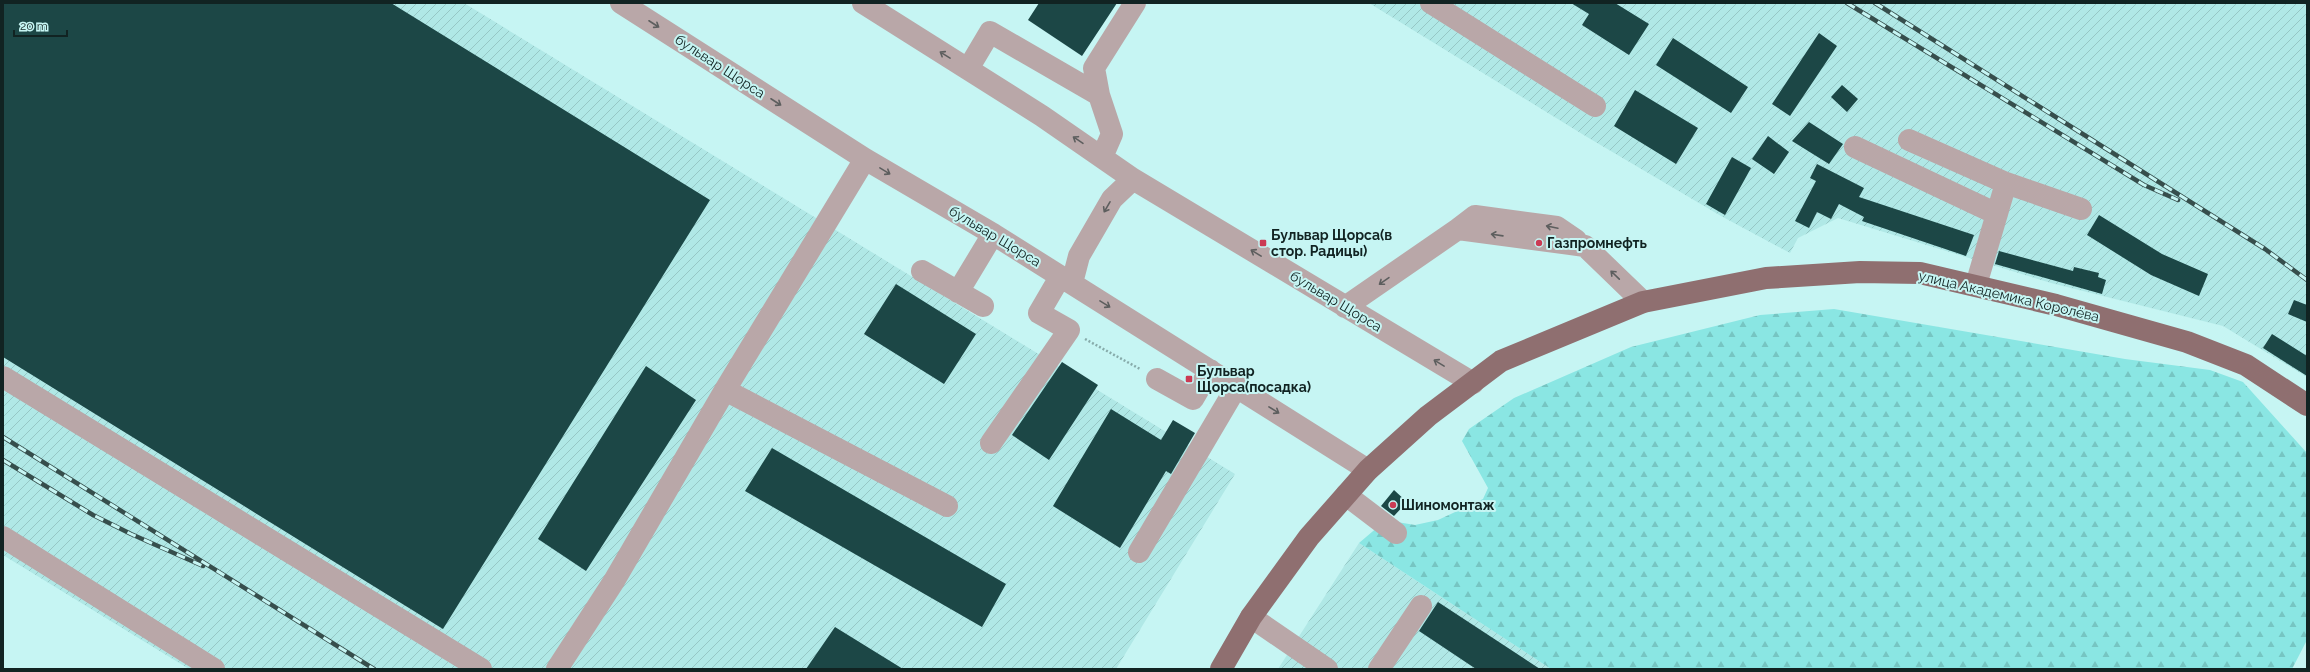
<svg xmlns="http://www.w3.org/2000/svg" width="2310" height="672" viewBox="0 0 2310 672" font-family="Raleway,sans-serif">
<style>
.industrial{fill:url(#industrial-furrows)}
.forest{fill:url(#forest-firs)}
.building{fill:#1c4746}
.lines{fill:none;stroke-linecap:round;stroke-linejoin:round}
.path{stroke:#87abaa;stroke-width:2.5;stroke-dasharray:2 2;stroke-linecap:butt}
.minor{stroke:#b9a7a8;stroke-width:22}
.major{stroke:#8f6f70;stroke-width:22}
.rail-casing{stroke:#364e4c;stroke-width:4.5}
.rail{stroke:#c6f5f3;stroke-width:3;stroke-dasharray:9;stroke-linecap:butt}
.oneway{stroke:#5d5e5e}
.poi-dot{fill:#cb3b54;stroke:#c6f5f3;stroke-width:1.5}
.labels{text-anchor:middle;dominant-baseline:central;stroke-width:4;stroke-linejoin:round;paint-order:stroke}
.street-label{font-size:14px;fill:#112322;stroke:#c6f5f3}
.poi-label{font-size:14px;font-weight:bold;fill:#112322;stroke:#c6f5f3;text-anchor:start}
</style>
<defs>
<pattern id="industrial-furrows" width="10" height="10" patternUnits="userSpaceOnUse"><rect width="10" height="10" fill="#b0e8e6"/><path d="M-1 1l2-2M0 10L10 0M9 11l2-2" fill="none" stroke="#96c7c5"/></pattern>
<pattern id="forest-firs" width="22" height="20" patternUnits="userSpaceOnUse"><rect width="22" height="20" fill="#8ae6e3"/><path d="M5 1l3.5 6h-7zM16 11l3.5 6h-7z" fill="#76c5c2"/></pattern>
</defs>
<rect width="100%" height="100%" fill="#c6f5f3"/>
<!-- industrial -->
<path class="industrial" d="M3,3h461l771,471 -119,195h-927l-186,-114z
M1369,3h938v374l-84,-51 -172,-43 -213,-65 -40,20 -8,15 -69,-37 -134,-79z
M1359,543l192,126h-273z"/>
<!-- forest -->
<path class="forest" d="M1834,309l291,50 85,11 33,12 64,71v187l-15,29h-741l-192,-126 20,-17 12,-5 24,4 23,-5 45,-21 5,-11 -26,-47 7,-12 45,-31 117,-51 129,-32z"/>
<!-- building -->
<path class="building" d="M3,3h388l319,197 -267,429 -440,-272z
M1039,3h78l-35,53 -54,-36z
M1571,3h44l34,21 -20,31 -47,-30 7,-11z
M1819,33l18,13 -47,70 -18,-12z
M1673,38l75,49 -17,26 -75,-48z
M1842,85l16,14 -11,13 -16,-15z
M1635,90l63,38 -22,36 -62,-38z
M1809,122l34,22 -14,20 -37,-23z
M1768,136l21,16 -15,22 -22,-15z
M1732,157l19,11 -26,47 -19,-11z
M1817,164l47,24 -5,9 115,38 -8,21 -104,-35 2,-4 -25,-13 -8,15 -14,-7 -8,16 -14,-7 21,-40 -6,-3z
M2099,215l63,39 46,20 -9,22 -48,-21 -64,-40z
M1999,251l74,20 1,-4 25,6 -1,4 8,3 -4,14 -107,-30z
M896,284l80,50 -32,50 -80,-50z
M2294,300l13,5v17l-19,-8z
M2272,334l35,22v20l-44,-28z
M1062,362l36,23 -49,75 -37,-25z
M646,366l50,34 -110,171 -48,-32z
M1111,409l50,31 12,-20 22,13 -24,41 -5,-3 -46,77 -67,-42z
M772,448l234,136 -24,43 -237,-136z
M1394,490l13,12 -13,14 -13,-10z
M1438,602l102,67h-64l-57,-38z
M835,627l68,42h-97z"/>
<g class="lines">
<!-- path -->
<path class="path" d="M1085,339l55,30"/>
<!-- minor -->
<path class="minor" d="M621,3l244,156 128,75 375,236
M863,3l179,113 91,63 340,204
M1431,3l164,103
M968,69l22,-37 109,63
M1909,140l97,43 -30,102
M1855,147l142,67
M1102,157l10,-23 -13,-39 -5,-27 41,-65
M2006,183l75,26
M1458,229l17,-13 82,11 19,13
M922,271l61,35
M1072,283l7,-27 33,-57 21,-20
M958,292l35,-58
M1345,307l113,-78 127,17 58,56
M3,377l478,292
M1157,379l36,20 17,-29
M725,390l222,116
M991,443l78,-113 -30,-17 21,-36
M1346,495l50,38
M3,537l211,132
M1139,552l98,-166
M1251,617l76,52
M557,669l57,-88 111,-191 140,-231
M1379,669l42,-63"/>
<!-- major -->
<path class="major" d="M1221,669l30,-52 58,-80 59,-67 60,-54 73,-55 142,-59 123,-24 94,-6 60,1 136,32 131,37 59,23 61,40"/>
<!-- rail casing -->
<g class="rail-casing">
<path id="rail" d="M1847,3l297,182 34,15
M1875,3l390,246 42,31
M3,437l371,232
M3,460l90,55 38,19 72,32"/>
</g>
<!-- rail -->
<use href="#rail" class="rail"/>
</g>
<!-- one-way arrows -->
<defs><path id="oneway-shaft" d="M-6 0H5M1.5-3L5.5 0L1.5 3" fill="none" stroke-width="1.6" stroke-linecap="round" stroke-linejoin="round"/></defs>
<g class="oneway">
<use href="#oneway-shaft" transform="translate(654 24) rotate(33)"/>
<use href="#oneway-shaft" transform="translate(945 55) rotate(-148)"/>
<use href="#oneway-shaft" transform="translate(776 102) rotate(33)"/>
<use href="#oneway-shaft" transform="translate(1078 140) rotate(-146)"/>
<use href="#oneway-shaft" transform="translate(885 171) rotate(31)"/>
<use href="#oneway-shaft" transform="translate(1107 207) rotate(120)"/>
<use href="#oneway-shaft" transform="translate(1552 227) rotate(-168)"/>
<use href="#oneway-shaft" transform="translate(1497 235) rotate(-172)"/>
<use href="#oneway-shaft" transform="translate(1256 253) rotate(-149)"/>
<use href="#oneway-shaft" transform="translate(1615 275) rotate(-136)"/>
<use href="#oneway-shaft" transform="translate(1384 281) rotate(145)"/>
<use href="#oneway-shaft" transform="translate(1105 304) rotate(32)"/>
<use href="#oneway-shaft" transform="translate(1439 363) rotate(-149)"/>
<use href="#oneway-shaft" transform="translate(1274 410) rotate(32)"/>
</g>
<!-- markers -->
<g class="poi-dot">
<rect x="1259" y="239" width="8" height="8" rx="2"/>
<circle cx="1539" cy="243" r="4"/>
<rect x="1185" y="375" width="8" height="8" rx="2"/>
<circle cx="1393" cy="505" r="4"/>
</g>
<g class="labels">
<!-- street labels -->
<g class="street-label">
<text transform="translate(720 66) rotate(33)">бульвар Щорса</text>
<text transform="translate(995 236) rotate(31)">бульвар Щорса</text>
<text transform="translate(2009 296) rotate(13)">улица Академика Королёва</text>
<text transform="translate(1336 301) rotate(31)">бульвар Щорса</text>
</g>
<!-- poi labels -->
<g class="poi-label">
<text x="1271" y="235">Бульвар Щорса(в<tspan x="1271" dy="16">стор. Радицы)</tspan></text>
<text x="1547" y="243">Газпромнефть</text>
<text x="1197" y="371">Бульвар<tspan x="1197" dy="16">Щорса(посадка)</tspan></text>
<text x="1401" y="505">Шиномонтаж</text>
</g>
</g>
<!-- border -->
<rect width="2310" height="672" fill="none" stroke="#112322" stroke-width="8"/>
<!-- scale -->
<path d="M14 30v6h53v-6" fill="none" stroke="#112322" stroke-width="2"/>
<text x="20" y="30" font-size="12" fill="#112322" stroke="#c6f5f3" stroke-width="3" paint-order="stroke">20 m</text>
</svg>
